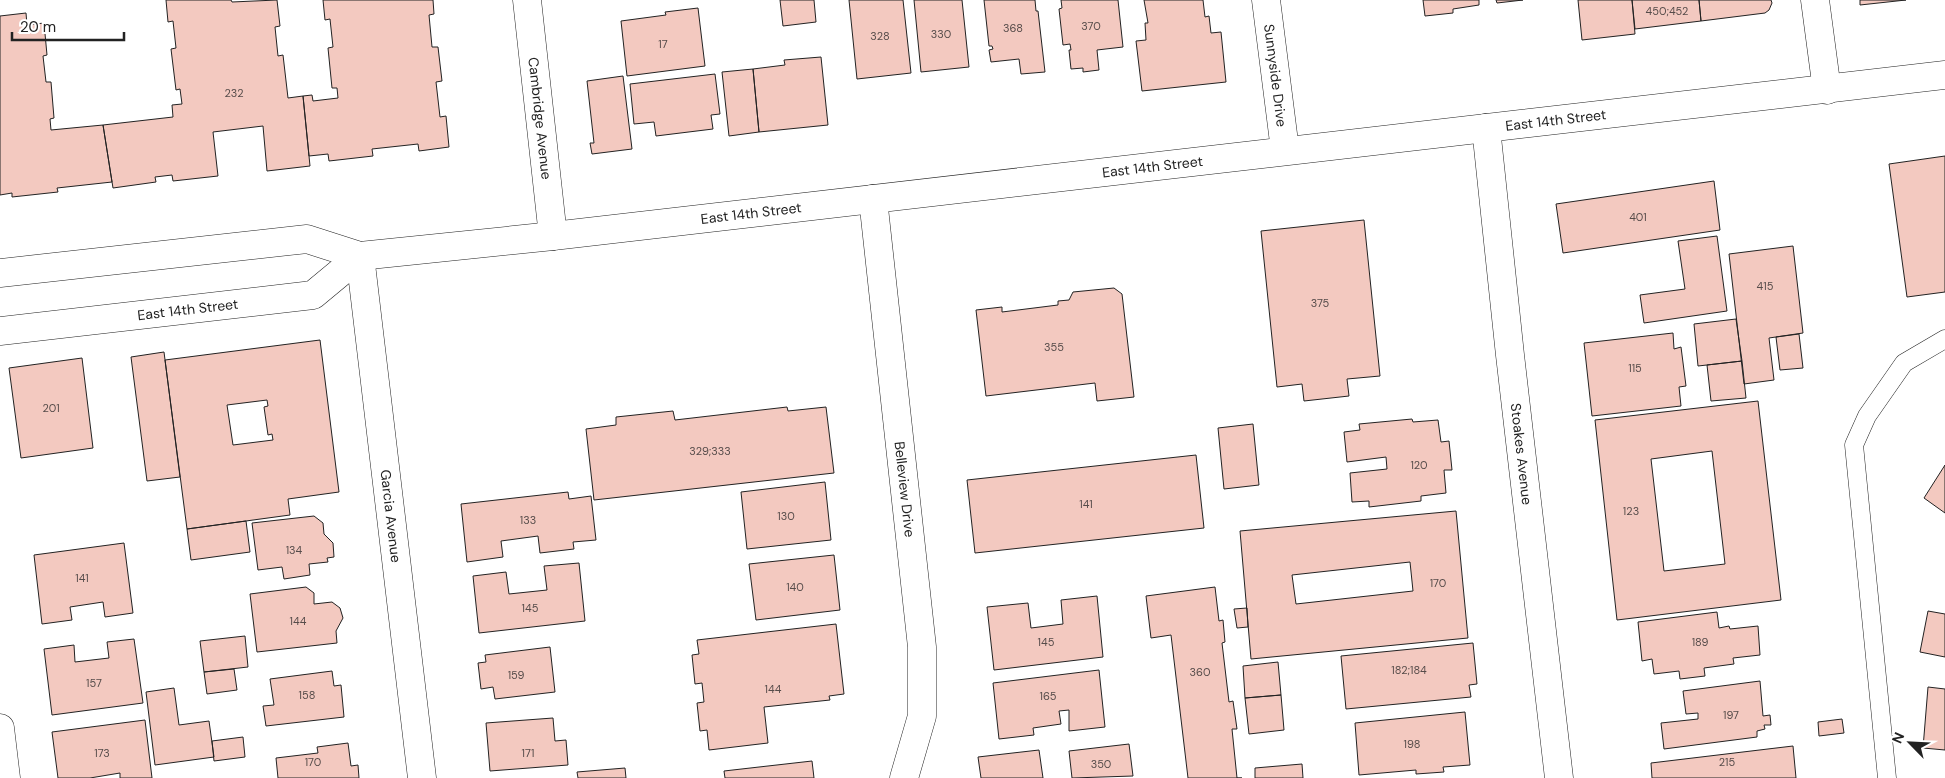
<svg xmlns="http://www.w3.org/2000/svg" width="1945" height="778" viewBox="0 0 1945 778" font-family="'DM Sans',sans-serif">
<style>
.building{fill:#f3c9c0;stroke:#222;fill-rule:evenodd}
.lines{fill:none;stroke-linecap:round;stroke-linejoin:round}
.service-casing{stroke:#222;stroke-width:19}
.minor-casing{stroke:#222;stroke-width:29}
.primary-casing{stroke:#222;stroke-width:29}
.service{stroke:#fff;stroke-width:18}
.minor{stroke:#fff;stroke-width:28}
.primary{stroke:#fff;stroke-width:28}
.labels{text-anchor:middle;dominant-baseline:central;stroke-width:4;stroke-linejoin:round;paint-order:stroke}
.number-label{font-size:11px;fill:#564c4a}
.street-label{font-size:14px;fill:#222;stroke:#fff}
</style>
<rect width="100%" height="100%" fill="#fff"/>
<!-- building -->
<path class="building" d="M166,0h65l1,2 45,-2 3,26 -5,1 3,29 5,-1 5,43 15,-2 7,70 -43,5 -4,-45 -50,6 5,44 -45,5 -1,-6 -17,2 1,5 -43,6 -10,-63 70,-8 -1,-12 10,-1 -2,-15 -4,1 -5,-41 5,-1 -3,-27 -5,1z
M323,0h110l1,14 -5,1 3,32h6l4,34 -6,1 4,35 6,-1 3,31 -30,4 -1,-7 -46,5 1,7 -44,5 -1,-7 -19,2 -6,-60 9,-1 1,6 25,-3 -1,-10h-5l-4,-40 5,-1 -3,-28 -5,1z
M780,0h34l2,22 -33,4z
M849,0h54l8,73 -54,6z
M914,0h48l7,67 -48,5z
M984,0h51l1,11h2l7,61 -24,2 -2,-15 -28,3 -2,-12 4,-1 -1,-3h-3z
M1061,0h57l5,47 -26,3 2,20 -16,2v-4l-12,1 -2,-19h2l-1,-6 -7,1 -4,-36 3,-1z
M1144,0h59l2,17 4,-1 2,17 10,-1 5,50 -84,9 -6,-50 10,-1 -1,-17h3z
M1423,0h56v5l-26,4v4l-28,3z
M1496,0h27l-26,3z
M1578,0h54l3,34 -53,6z
M1632,0h67l2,21 -66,8z
M1699,0h72l1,3 -3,7 -4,3 -64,8z
M1860,0h46l-46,5z
M698,8l7,58 -78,10 -6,-55 45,-6 -1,-3z
M26,13l1,12 17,-2 3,32 -4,1 3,26h5l3,36 -4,1 1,11 52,-5 9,57 -55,6 1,4 -46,5v-4l-12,2v-179z
M821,57l7,68 -69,7 -6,-63 32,-4 -1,-5z
M753,69l6,63 -30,4 -7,-64z
M715,74l5,40 -9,1 2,14 -57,7 -2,-14 -20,2 -4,-40z
M623,76l9,73 -40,5 -2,-11h4l-7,-62z
M1945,156v136l-38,5 -18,-133z
M1714,181l6,49 -157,23 -7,-49z
M1364,220l16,156 -33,3 2,17 -45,5 -2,-17 -25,3 -16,-156z
M1717,236l10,75 -83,12 -4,-28 45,-6 -7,-48z
M1793,246l10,87 -34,5 5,42 -30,4 -15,-130z
M1114,288l8,6 12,103 -37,4 -2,-18 -109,13 -10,-86 26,-3v5l56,-7v-4l11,-1 4,-8z
M1736,319l6,42 -44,5 -4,-42z
M1673,333l1,16 7,-2 5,39 -7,1 2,19 -89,10 -8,-73z
M1799,334l4,34 -23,2 -4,-33z
M320,340l19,152 -51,7 2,16 -103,14 -22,-169zM267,400l1,6 -4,1 4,28 4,-1 1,6 -40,5 -6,-40z
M164,352l16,125 -33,4 -16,-124z
M82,358l11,90 -72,10 -12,-90z
M1742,361l4,37 -35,3 -4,-36z
M1758,401l23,199 -164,20 -22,-200zM1712,451l13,113 -61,7 -13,-112z
M787,407l1,4 38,-4 8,66 -240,27 -8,-71 30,-4v-8l57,-6 2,9z
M1412,419l1,3 25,-2 3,22 8,-1 3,29h-8l2,23 -25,3v5l-52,6v-6l-17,1 -2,-29 37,-4 -1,-12 -39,5 -3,-30 16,-2 -1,-6z
M1253,424l6,61 -35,4 -6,-61z
M1196,455l8,73 -229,25 -8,-73z
M1945,465v48l-21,-15z
M825,482l6,58 -84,9 -6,-57z
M568,492l1,7 22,-3 5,44 -23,2 1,7 -34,4 -2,-17 -37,5 2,16 -36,5 -6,-58z
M1456,511l12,127 -217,21 -11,-128zM1410,562l3,29 -117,13 -4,-29z
M314,516l9,7 1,11 9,9 1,14 -7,1 1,4 -19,2 1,11 -26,4 -2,-12 -24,3 -6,-47z
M246,521l4,31 -59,8 -4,-31z
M124,543l9,70 -28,4 -2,-15 -33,5 2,13 -30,4 -8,-69z
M834,555l6,55 -84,10 -7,-56z
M579,563l6,58 -106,12 -6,-57 33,-4 3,22 38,-4 -3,-24z
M306,587l8,6v11l18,-2 8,6 3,10 -7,13 1,12 -80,9 -7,-58z
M1215,587l4,34 4,-1 2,22 -3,1 7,59 4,-1 4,28h-5l5,49h5h-54l-17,-143 -20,3 -5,-42z
M1097,596l6,61 -109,13 -7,-63 41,-4 3,25 32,-4 -2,-24z
M1247,608l1,19 -11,1 -3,-19z
M1928,611l17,3v43l-25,-5z
M1717,612l2,16 10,-2 1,3 28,-3 2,29 -27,3 1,6 -30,4 1,8 -25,3 -1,-8 -25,3 -2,-15 -10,2 -4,-39z
M836,624l8,70 -15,2 1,4 -66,7 4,36 -59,7 -2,-20 -7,1 -3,-28 7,-1 -2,-19 -7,1 -3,-29 7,-1 -2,-14z
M245,636l3,31 -44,5 -4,-31z
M134,639l9,64 -91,12 -8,-66 30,-4 1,17 34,-4 -2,-16z
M1473,643l4,41 -8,1 2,12 -125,12 -5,-53z
M550,647l5,45 -60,7 -2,-12 -12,2 -3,-26 8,-1 -1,-7z
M1278,662l3,33 -36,3 -2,-32z
M234,669l3,21 -30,4 -3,-22z
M1099,670l6,57 -36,4v-21l-10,1 2,13 -28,4 1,7 -35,4 -6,-56z
M332,671l2,15 7,-1 3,32 -78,9 -3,-20 11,-1 -4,-26z
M1760,681l3,35 7,-1 1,10h-7l1,4 -8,2v6l-93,12 -3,-26 37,-4v-6l-12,1 -3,-23z
M1928,687l17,2v61l-22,-2z
M174,688l5,37 30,-4 5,36 -59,8 -9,-73z
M1281,695l3,35 -35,4 -4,-36z
M1465,712l5,53 -27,2 1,5 -28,2v-4l-57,5 -4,-52z
M553,718l2,23 11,-1 2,25 -78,6 -4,-48z
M1842,719l2,14 -25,3 -1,-14z
M145,720l7,58h-32v-5l-30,5h-32l-6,-46z
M243,737l2,20 -31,4 -2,-20z
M348,743l3,23 7,-1 1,13h-81l-2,-20 42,-5 -1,-6z
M1129,744l4,32 -61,2 -3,-27z
M1793,746l3,32h-144l-1,-15z
M1039,750l4,28h-62l-3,-21z
M812,761l2,17h-89l-1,-7z
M1302,764l1,14h-48v-10z
M625,768l1,10h-48l-1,-6z"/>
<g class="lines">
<!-- service casing -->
<g class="service-casing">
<path id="service" d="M1887,778l-33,-333 13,-29 37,-53 41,-24"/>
</g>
<!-- minor casing -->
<g class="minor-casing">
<g id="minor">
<path id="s1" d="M527,0l26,236"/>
<path id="s2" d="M1266,0l19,150"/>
<path d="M1815,0l12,90"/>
<path id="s3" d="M1486,128l24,227 49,423"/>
<path id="s4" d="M873,199l49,448v69l-18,62"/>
<path id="s5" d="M360,256l62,522"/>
<path d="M0,728l6,50"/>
</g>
</g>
<!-- primary casing -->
<g class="primary-casing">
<g id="primary">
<path id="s6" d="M0,273l307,-34 53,17 193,-20 1392,-161"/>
<path id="s7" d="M0,331l313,-36 47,-39"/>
</g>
</g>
<!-- service -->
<use href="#service" class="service"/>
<!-- minor -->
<use href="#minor" class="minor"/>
<!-- primary -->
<use href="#primary" class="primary"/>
</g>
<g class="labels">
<!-- number labels -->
<g class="number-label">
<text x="1667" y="11">450;452</text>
<text x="1091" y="26">370</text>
<text x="1013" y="28">368</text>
<text x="941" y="34">330</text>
<text x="880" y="36">328</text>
<text x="663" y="44">17</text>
<text x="234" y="93">232</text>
<text x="1638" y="217">401</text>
<text x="1765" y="286">415</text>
<text x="1320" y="303">375</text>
<text x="1054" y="347">355</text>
<text x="1635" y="368">115</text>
<text x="51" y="408">201</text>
<text x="710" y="451">329;333</text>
<text x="1419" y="465">120</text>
<text x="1086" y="504">141</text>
<text x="1631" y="511">123</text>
<text x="786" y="516">130</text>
<text x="528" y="520">133</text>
<text x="294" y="550">134</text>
<text x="82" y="578">141</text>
<text x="1438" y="583">170</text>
<text x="795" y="587">140</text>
<text x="530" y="608">145</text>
<text x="298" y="621">144</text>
<text x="1046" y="642">145</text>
<text x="1700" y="642">189</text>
<text x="1409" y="670">182;184</text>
<text x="1200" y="672">360</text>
<text x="516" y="675">159</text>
<text x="94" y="683">157</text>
<text x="773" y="689">144</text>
<text x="307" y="695">158</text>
<text x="1048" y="696">165</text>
<text x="1731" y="715">197</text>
<text x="1412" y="744">198</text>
<text x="102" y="753">173</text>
<text x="528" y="753">171</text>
<text x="313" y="762">170</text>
<text x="1727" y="762">215</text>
<text x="1101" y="764">350</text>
</g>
<!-- street labels -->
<g class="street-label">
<text stroke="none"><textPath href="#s2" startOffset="76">Sunnyside Drive</textPath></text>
<text stroke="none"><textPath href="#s1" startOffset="119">Cambridge Avenue</textPath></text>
<text stroke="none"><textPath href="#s6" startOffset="1568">East 14th Street</textPath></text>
<text stroke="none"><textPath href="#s6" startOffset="1162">East 14th Street</textPath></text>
<text stroke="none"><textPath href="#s6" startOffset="758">East 14th Street</textPath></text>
<text stroke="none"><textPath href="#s7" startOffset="189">East 14th Street</textPath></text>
<text stroke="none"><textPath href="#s3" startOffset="328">Stoakes Avenue</textPath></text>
<text stroke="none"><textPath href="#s4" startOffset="292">Belleview Drive</textPath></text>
<text stroke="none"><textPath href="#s5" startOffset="262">Garcia Avenue</textPath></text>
</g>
</g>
<!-- north arrow -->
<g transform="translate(1910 743) rotate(294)" stroke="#ffffff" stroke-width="4" paint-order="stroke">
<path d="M0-4L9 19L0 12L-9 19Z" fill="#222222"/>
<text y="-8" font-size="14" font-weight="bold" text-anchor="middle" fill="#222222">N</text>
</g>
<!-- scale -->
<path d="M12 32v8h112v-8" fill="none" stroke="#222222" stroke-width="2.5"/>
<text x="20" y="32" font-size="15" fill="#222222" stroke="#ffffff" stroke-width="4" paint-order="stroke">20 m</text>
</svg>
